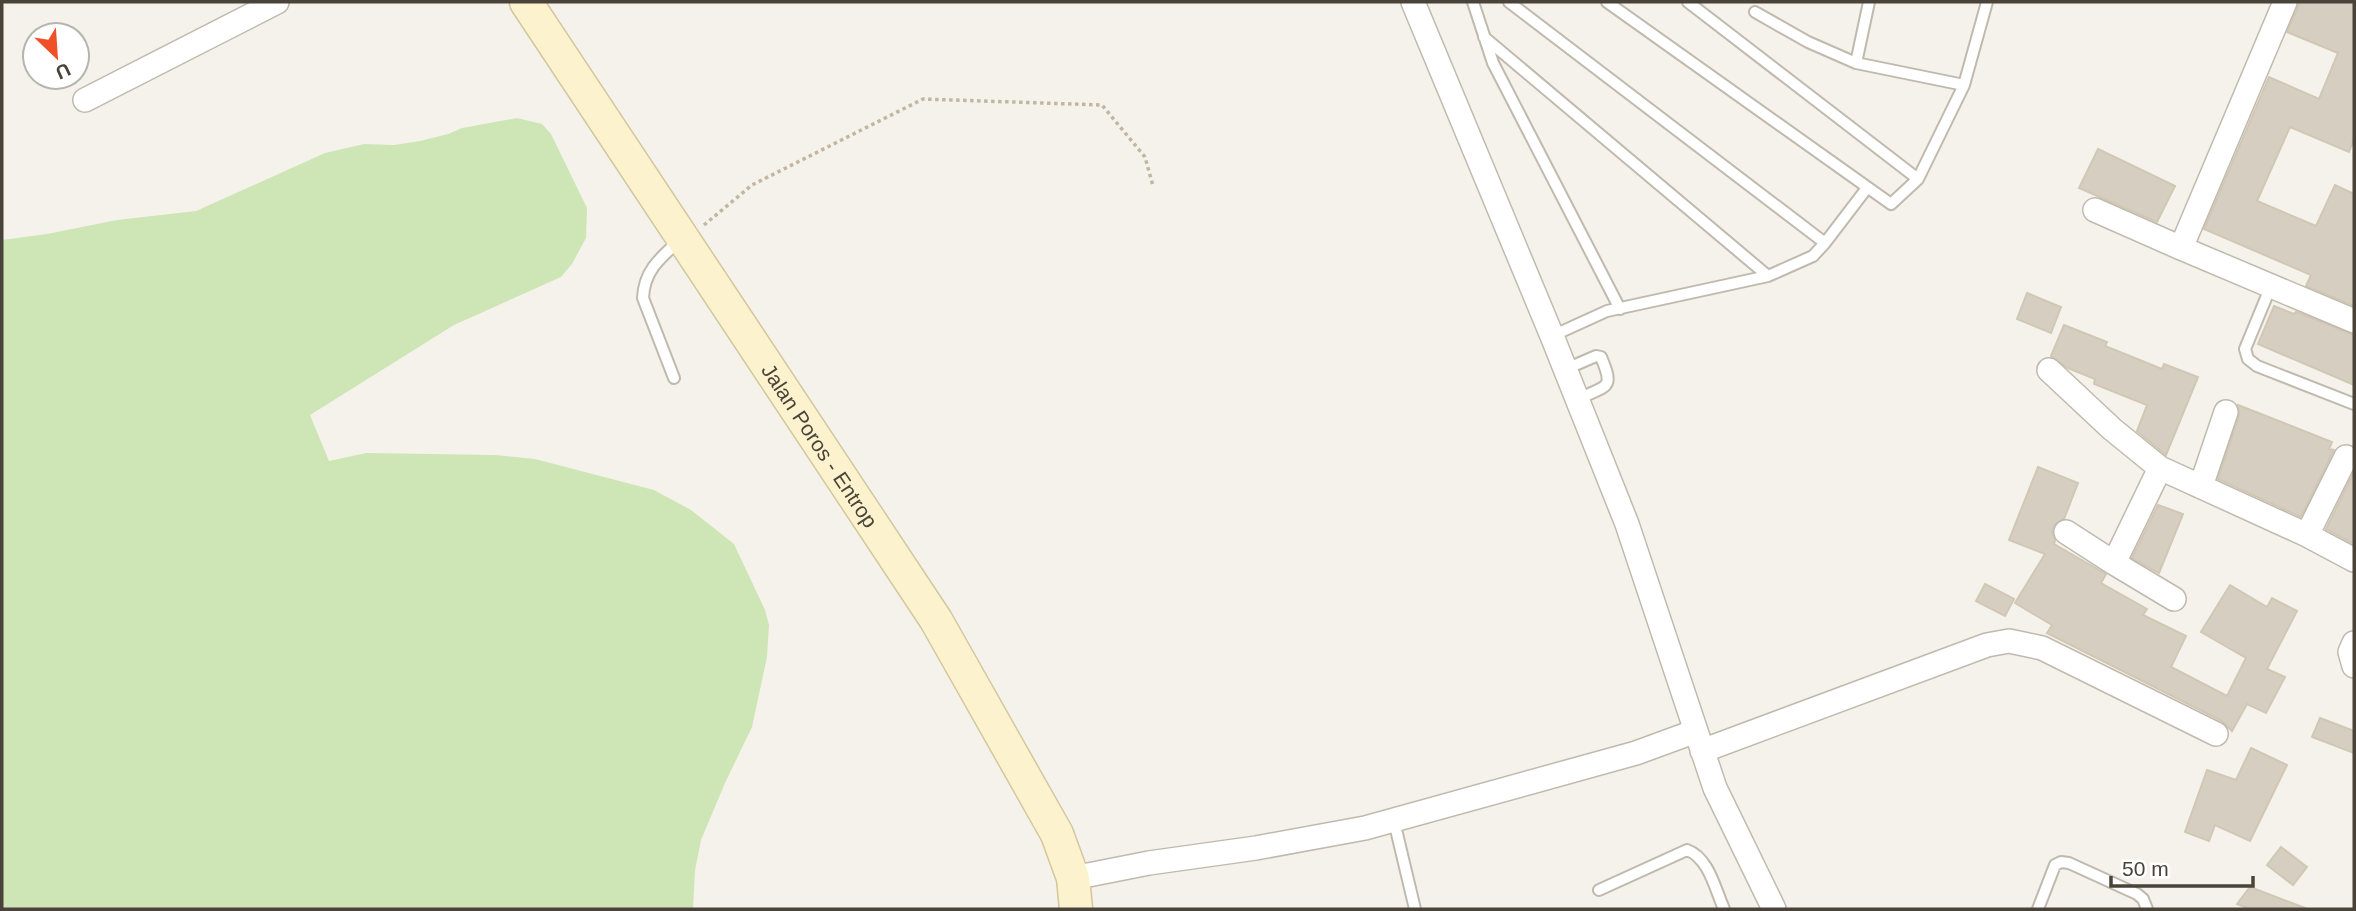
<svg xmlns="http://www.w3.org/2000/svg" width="2356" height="911" viewBox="0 0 2356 911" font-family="Arial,sans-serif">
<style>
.green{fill:#cee6b6}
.building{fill:#d6cfc1;stroke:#d0c7b4;stroke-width:2}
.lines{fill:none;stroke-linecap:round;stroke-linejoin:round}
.service-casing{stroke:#c0baae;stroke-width:14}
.minor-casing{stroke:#c0baae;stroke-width:26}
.secondary-casing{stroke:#d2c79d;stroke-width:35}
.path{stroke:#c1b7a0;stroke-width:3.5;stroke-dasharray:3.5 3.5;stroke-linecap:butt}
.service{stroke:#fff;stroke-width:10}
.minor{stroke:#fff;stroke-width:23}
.secondary{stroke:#fcf3ce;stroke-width:32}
.labels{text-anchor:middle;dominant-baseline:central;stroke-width:7;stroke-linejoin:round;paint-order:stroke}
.street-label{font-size:21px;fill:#494339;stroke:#fff}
</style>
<rect width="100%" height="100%" fill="#f5f2eb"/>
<!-- green -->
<path class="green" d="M517,118l25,6 9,10 36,74 -1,30 -14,26 -11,13 -107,48 -144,90 19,46 37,-8 130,2 39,4 119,31 37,20 43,34 31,66 4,15 -2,32 -15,70 -27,56 -24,57 -6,30 -2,39h-691v-669l45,-6 70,-14 79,-9 129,-58 39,-9 30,1 26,-4 28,-7 14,-6z"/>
<!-- building -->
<path class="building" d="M2300,2h54v137l-5,13 -59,-25 -33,74 59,25 19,-41 19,9v112l-48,-20 5,-11 -107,-46 65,-152 50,22 19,-46 -51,-21z
M2098,149l77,37 -18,36 -78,-34z
M2027,293l34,14 -10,26 -34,-14z
M2274,306l20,8 2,-2 58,23v50l-96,-41z
M2064,325l43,17 -2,4 57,23 2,-5 34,13 -32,78 -29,-24 10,-26 -53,-21 1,-5 -27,-11 -17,-12z
M2238,405l94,37 -3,7 5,1 -33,67 -83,-38 21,-63z
M2038,467l40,16 -14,36 -10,6 -2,7 3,8 -1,4 52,30 -5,9 46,26 -4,6 43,21 -15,31 56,29 19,-38 -45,-26 29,-47 37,22 5,-9 25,13 -30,58 18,8 -19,36 -19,-9 -15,27 -10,-10 -175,-88 5,-8 -37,-22 30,-49 -36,-14z
M2354,472v72l-28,-15z
M2158,505l25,9 -24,59 -27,-15z
M1985,584l29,15 -9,17 -29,-15z
M2320,718l34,13v22l-42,-16z
M2251,748l36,17 -37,76 -35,-16 -6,16 -24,-9 22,-62 29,10z
M2281,847l26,20 -14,18 -26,-20z
M2250,887l55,21 -1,1h-54l-13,-5z"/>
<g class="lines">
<!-- service casing -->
<g class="service-casing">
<path id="service" d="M1473,2l20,61 127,246
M1509,2l316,241
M1607,2l284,202 27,-25 46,-94 23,-83
M1688,2l230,177
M1755,12l53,30 48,21 108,22
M1484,37l284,239
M1856,63l13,-61
M2271,286l-26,63 3,10 9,7 97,38
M1552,336l55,-25 161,-35 45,-20 12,-13 42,-55
M1566,369l30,-13 5,1c14,33 6,28 -23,42
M674,378l-31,-80c1,-27 17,-40 36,-57
M1394,821l21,88
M1599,890l88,-40c22,8 28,39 37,59
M2038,909l17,-44 6,-3 8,1 68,31 6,5 4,10"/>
</g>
<!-- minor casing -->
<g class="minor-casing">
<path id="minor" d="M1413,2l139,334 75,188 88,264 59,121
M2285,2l-104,246 173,73
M85,100l192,-98
M2095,210l86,38
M2049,370l63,59 48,39 147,67 47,25
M2160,468l-46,95 60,36
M2201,486l25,-74
M2066,532l48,31
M2307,535l39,-78
M2354,643l-4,9 4,14
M1702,751l285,-106 22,-4 33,7 174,86
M1073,878l76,-15 107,-15 109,-20 271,-75 60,-22"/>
</g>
<!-- secondary casing -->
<g class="secondary-casing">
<g id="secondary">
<path id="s1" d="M526,2l410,618 121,214 16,44 3,31"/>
</g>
</g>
<!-- path -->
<path class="path" d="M704,225l48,-40 171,-86 179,6 43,52 8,29"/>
<!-- service -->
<use href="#service" class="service"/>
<!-- minor -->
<use href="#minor" class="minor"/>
<!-- secondary -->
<use href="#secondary" class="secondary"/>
</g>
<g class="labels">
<!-- street labels -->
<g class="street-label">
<text stroke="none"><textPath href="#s1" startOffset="532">Jalan Poros - Entrop</textPath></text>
</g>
</g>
<!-- border -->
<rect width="2356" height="911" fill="none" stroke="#494339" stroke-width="7"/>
<!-- north arrow -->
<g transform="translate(56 56) rotate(155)"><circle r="33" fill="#ffffff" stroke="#b6b4b0" stroke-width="2"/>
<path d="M0-5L12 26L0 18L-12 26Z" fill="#ef5028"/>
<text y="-10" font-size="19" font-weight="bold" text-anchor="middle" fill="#494339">U</text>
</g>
<!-- scale -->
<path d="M2111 876v10h142v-10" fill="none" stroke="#494339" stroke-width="3.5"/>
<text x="2122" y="876" font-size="21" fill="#494339" stroke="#ffffff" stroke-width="5" paint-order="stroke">50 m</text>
</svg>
